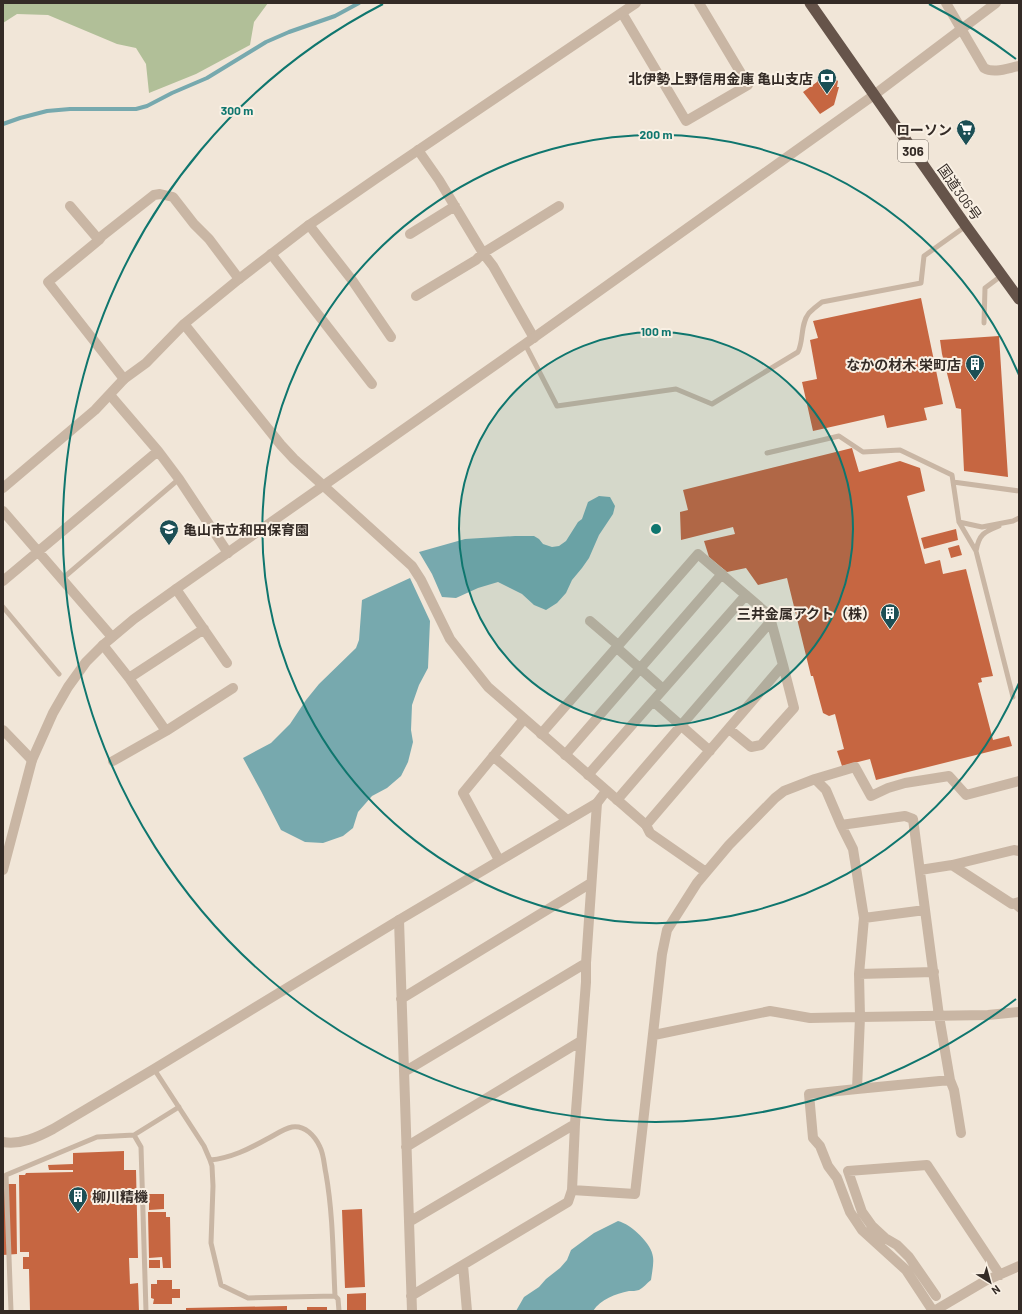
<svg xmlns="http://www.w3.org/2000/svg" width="1022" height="1314" viewBox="0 0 1022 1314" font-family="Barlow,'Noto Sans JP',sans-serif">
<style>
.green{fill:#b1bf98}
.water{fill:#77a9ae}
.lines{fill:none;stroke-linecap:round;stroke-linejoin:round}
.stream{stroke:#77a9ae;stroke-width:4}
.building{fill:#c66641}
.service{stroke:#c9b6a4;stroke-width:5}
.minor{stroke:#c9b6a4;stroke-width:10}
.tertiary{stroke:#c9b6a4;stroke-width:10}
.trunk{stroke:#66544a;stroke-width:11}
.ring{fill:none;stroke:#0f766e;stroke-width:2}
.labels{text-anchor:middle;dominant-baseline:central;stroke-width:4;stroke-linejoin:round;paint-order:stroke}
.shield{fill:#f9f0e4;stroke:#6f665f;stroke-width:1}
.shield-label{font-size:13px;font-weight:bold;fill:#342b26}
.poi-label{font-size:14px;font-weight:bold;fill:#342b26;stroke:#f9f0e4;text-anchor:end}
.street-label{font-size:14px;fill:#342b26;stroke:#f9f0e4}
.centre{fill:#0f766e;stroke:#f9f0e4;stroke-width:2}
.ring-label{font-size:12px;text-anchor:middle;font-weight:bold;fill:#0f766e;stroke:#f9f0e4;stroke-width:4;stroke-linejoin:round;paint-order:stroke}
</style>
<rect width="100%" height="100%" fill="#f1e6d8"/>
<!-- green -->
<path class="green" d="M3,3h265l-14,19 -4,23 -54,29 -47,19 -3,-29 -10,-16 -19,-4 -69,-29 -31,-1 -14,9z"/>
<!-- water -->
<path class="water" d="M599,496l11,1 5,9 -2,8 -14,21 -10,23 -7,10 -10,12 -6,13 -9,10 -11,7 -12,-5 -12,-11 -24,-12 -20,6 -22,10 -14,-1 -10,-23 -13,-22 46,-13 50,-3h19l5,3 4,5 9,3 7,-1 7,-5 12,-19 4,-3 6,-17z
M410,578l20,43 -2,47 -9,17 -7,20 -1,25 2,12 -5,20 -7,14 -14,12 -15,8 -14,16 -5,16 -10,8 -20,7 -18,-1 -24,-12 -20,-39 -18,-33 28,-15 19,-19 16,-24 13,-16 37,-36 3,-8 3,-40z
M618,1221c13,3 34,23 35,36 1,7 -1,15 -2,23 -4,3 -8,8 -12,10 -3,1 -7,1 -10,1 -14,3 -28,8 -36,20h-77l8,-14 15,-10 7,-8 14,-11 7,-8 4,-10 23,-17z"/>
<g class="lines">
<!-- stream -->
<path class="stream" d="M3,124l17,-6 27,-7 23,-2h66l11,-3 25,-13 35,-15 59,-36 23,-10 46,-16 24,-13"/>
</g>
<!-- building -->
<path class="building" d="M824,74h4l4,1 2,3 4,3 -1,6h2l-5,18 -14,9 -17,-22 14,-10 1,-3z
M921,298l22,106 -19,4 3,12 -40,8 -3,-13 -71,16 -11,-49 15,-3 -7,-39 8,-2 -5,-17z
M999,336l9,141 -44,-6 -3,-62 -5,-1 -14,-54 -2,-14z
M852,448l7,24 41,-11 20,7 5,23 -18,5 18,68 15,-4 3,14 23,-5 27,107 -12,2 1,4 -4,1 15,57 16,-4 3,10 -136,34 -6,-21 -28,7 -5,-15 7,-2 -9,-35 -6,2 -6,-3 -10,-37h-2l-24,-98 -29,7 -12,-17 -19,4 -18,-15 -5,-16 31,-7 -2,-7 -52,13 -1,-28 8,-2 -5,-20z
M956,529l2,11 -34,9 -3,-11z
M959,545l3,10 -11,3 -3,-10z
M124,1151v19h12l2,88h-9l1,26 8,-1 1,28h-109l-1,-42h-6v-12h6v-5h-9l-1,-77h6l1,-2 47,-1v-2h-24l-1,-5 25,-1v-11z
M3,1184h13l1,70 -14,1z
M149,1194h15v15l-15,1z
M362,1209l3,78 -20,1 -3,-78z
M148,1212h18v5h4l1,51h-8l-1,-11 -13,1z
M149,1260h11v8h-11z
M157,1280h15v9h8v9h-8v6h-19l1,-5 -3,-1v-14h6z
M366,1293v18h-19v-17z
M287,1306v5h-101v-3z
M307,1307h20v4h-20z"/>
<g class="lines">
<!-- service -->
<path class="service" d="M984,323l1,-35 16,-12
M525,344l32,62 119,-17 36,15 86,-52c6,-12 2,-28 11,-39 4,-4 9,-8 13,-11l99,-19 3,-27 42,-30
M767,453l72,-17 24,16 37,-2 52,25 7,47 23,5 31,-6 6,-3
M953,482l66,9
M959,522l17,29
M999,526c-15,6 -20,8 -23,25l37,146
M62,579l117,-100
M3,607l56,67
M1012,904l7,6
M154,1069l50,77 6,14 2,6 1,20 -2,57 10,42 27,13 87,-2
M134,1135l7,12 5,164
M210,1160c21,-2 39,-11 57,-21 8,-4 16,-10 25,-12 13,-2 23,9 28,20 4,8 4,18 6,27 7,40 7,81 9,122l3,3 1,12
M11,1311l-5,-136 91,-38 37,-2 45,-28"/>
<!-- minor -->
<path class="minor" d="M946,3l38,65c10,6 24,0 35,-2
M622,13l64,108 62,-36 -49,-82
M418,150l21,30 44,73 10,13 41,72
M70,206l29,34
M309,225l43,55 39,57
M410,234l45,-28
M271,254l101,130
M416,296l60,-36 7,-7 76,-47
M124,379l-76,-97 51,-42 3,-4 52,-41 6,-1 13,3 21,27 15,15 30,40
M110,395l48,56 21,28 49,74
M3,511l109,126
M3,581l155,-130
M176,589l51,74
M590,621l28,24
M103,645l26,33 37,53
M616,647l47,42
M129,678l75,-49
M653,701l57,50
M729,729l22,18 10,-2 33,-37 -11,-43
M3,730l29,30
M541,734l157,-180 71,61 2,6 -154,179
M565,755l157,-181
M493,756l74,64
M113,761l53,-30 67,-43
M588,775l158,-180
M815,779l40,-12 16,29 17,-8 17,-5 44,-7 17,19 53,-14
M499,860l-36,-67 61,-74
M952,865l60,39 7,-2
M920,870l32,-5 62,-15 5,1
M706,872l-56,-39 -4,-8 137,-160 -12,-44
M864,918l61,-8
M399,920l13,391
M859,974l75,-2
M401,999l190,-116
M654,1035l116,-24 40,7 50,-1 -1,-43 5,-56 -11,-69 -12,-24 64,-9 8,3 26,197 11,64 4,10 7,43
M404,1072l182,-109
M857,1089l93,-9
M406,1147l175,-106
M572,1190l63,4 27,-240 5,-24 30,-47 32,-38 46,-47 9,-7 31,-12 11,11 15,35
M409,1222l166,-98
M463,1265l4,46
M411,1296l157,-94 4,-12 3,-66 11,-142v-19l11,-160
M936,1296l-27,-39 -12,-12 -12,-7 -13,-12 -10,-14 -14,-41 79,-6 73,110
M933,1311l-27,-41 -44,-40 -12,-18 -13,-34 -9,-12 -8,-20 -7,-8 -4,-44 48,-5 3,-72 128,-2 31,-3
M934,1311l51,-30 34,-15"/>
<!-- tertiary -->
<path class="tertiary" d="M184,324l97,121 13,14 118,107 9,14 29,59 38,48 158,138
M3,488l92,-78 29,-31 22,-16 38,-39 55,-45 70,-54 68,-47 259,-175
M3,870l29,-110 21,-47 15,-26 18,-25 17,-17 31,-26 42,-30 349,-245 349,-249 122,-92
M3,1142c18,3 35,-5 50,-13l101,-60 245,-149 198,-117 9,-12"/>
<!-- trunk -->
<path class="trunk" d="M810,3l156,223 53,73"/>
</g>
<!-- distance rings -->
<circle cx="656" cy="529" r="197" fill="#0f766e" fill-opacity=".12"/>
<g class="ring">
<circle cx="656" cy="529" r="197"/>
<path d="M1019 683A394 394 0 1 1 1019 375"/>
<path d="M1016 999A592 592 0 1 1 383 4M929 4A592 592 0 0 1 1016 59"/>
</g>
<!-- icons -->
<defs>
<g id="bank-pin" transform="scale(1)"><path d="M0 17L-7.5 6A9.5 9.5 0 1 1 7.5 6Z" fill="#1c4f55" stroke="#f9f0e4"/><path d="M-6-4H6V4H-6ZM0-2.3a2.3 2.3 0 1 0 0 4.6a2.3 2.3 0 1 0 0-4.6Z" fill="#fff"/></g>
<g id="supermarket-pin" transform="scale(1)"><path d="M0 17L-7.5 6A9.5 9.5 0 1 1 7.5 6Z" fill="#1c4f55" stroke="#f9f0e4"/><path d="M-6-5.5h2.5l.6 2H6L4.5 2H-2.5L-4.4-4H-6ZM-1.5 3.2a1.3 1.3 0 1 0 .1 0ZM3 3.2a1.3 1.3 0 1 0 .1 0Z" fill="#fff"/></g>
<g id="building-pin" transform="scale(1)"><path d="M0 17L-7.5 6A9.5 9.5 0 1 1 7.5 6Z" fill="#1c4f55" stroke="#f9f0e4"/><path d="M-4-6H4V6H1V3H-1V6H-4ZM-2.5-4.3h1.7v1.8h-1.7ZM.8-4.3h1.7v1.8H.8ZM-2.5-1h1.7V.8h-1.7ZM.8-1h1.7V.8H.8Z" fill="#fff"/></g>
<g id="school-pin" transform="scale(1)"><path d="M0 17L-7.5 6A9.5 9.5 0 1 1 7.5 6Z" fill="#1c4f55" stroke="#f9f0e4"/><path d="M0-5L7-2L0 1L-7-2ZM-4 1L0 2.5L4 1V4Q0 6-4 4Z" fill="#fff"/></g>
</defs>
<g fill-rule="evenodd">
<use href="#bank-pin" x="827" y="78"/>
<use href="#supermarket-pin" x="966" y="129"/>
<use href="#building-pin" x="975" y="364"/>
<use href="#school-pin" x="169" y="529"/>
<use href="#building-pin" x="890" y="613"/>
<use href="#building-pin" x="78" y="1196"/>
</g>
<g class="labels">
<!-- shield labels -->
<rect class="shield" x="898" y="140" width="30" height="22" rx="3"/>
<g class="shield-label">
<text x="913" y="151">306</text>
</g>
<!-- poi labels -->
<g class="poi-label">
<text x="813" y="78">北伊勢上野信用金庫 亀山支店</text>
<text x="952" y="129">ローソン</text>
<text x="961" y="364">なかの材木 栄町店</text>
<text x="183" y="529" text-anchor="start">亀山市立和田保育園</text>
<text x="876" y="613">三井金属アクト（株）</text>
<text x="92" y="1196" text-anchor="start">柳川精機</text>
</g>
<!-- street labels -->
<g class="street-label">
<text transform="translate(960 192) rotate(55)">国道306号</text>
</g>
</g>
<circle cx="656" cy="529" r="6" class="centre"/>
<g class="ring-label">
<text x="237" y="115">300 m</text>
<text x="656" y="139">200 m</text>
<text x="656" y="336">100 m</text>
</g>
<!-- border -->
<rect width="1022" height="1314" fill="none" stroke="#342b26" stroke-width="8"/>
<!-- north arrow -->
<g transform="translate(990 1282) rotate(143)" stroke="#f9f0e4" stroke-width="3" paint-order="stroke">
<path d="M0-3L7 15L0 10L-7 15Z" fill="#342b26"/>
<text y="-6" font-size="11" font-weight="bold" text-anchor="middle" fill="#342b26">N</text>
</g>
</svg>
